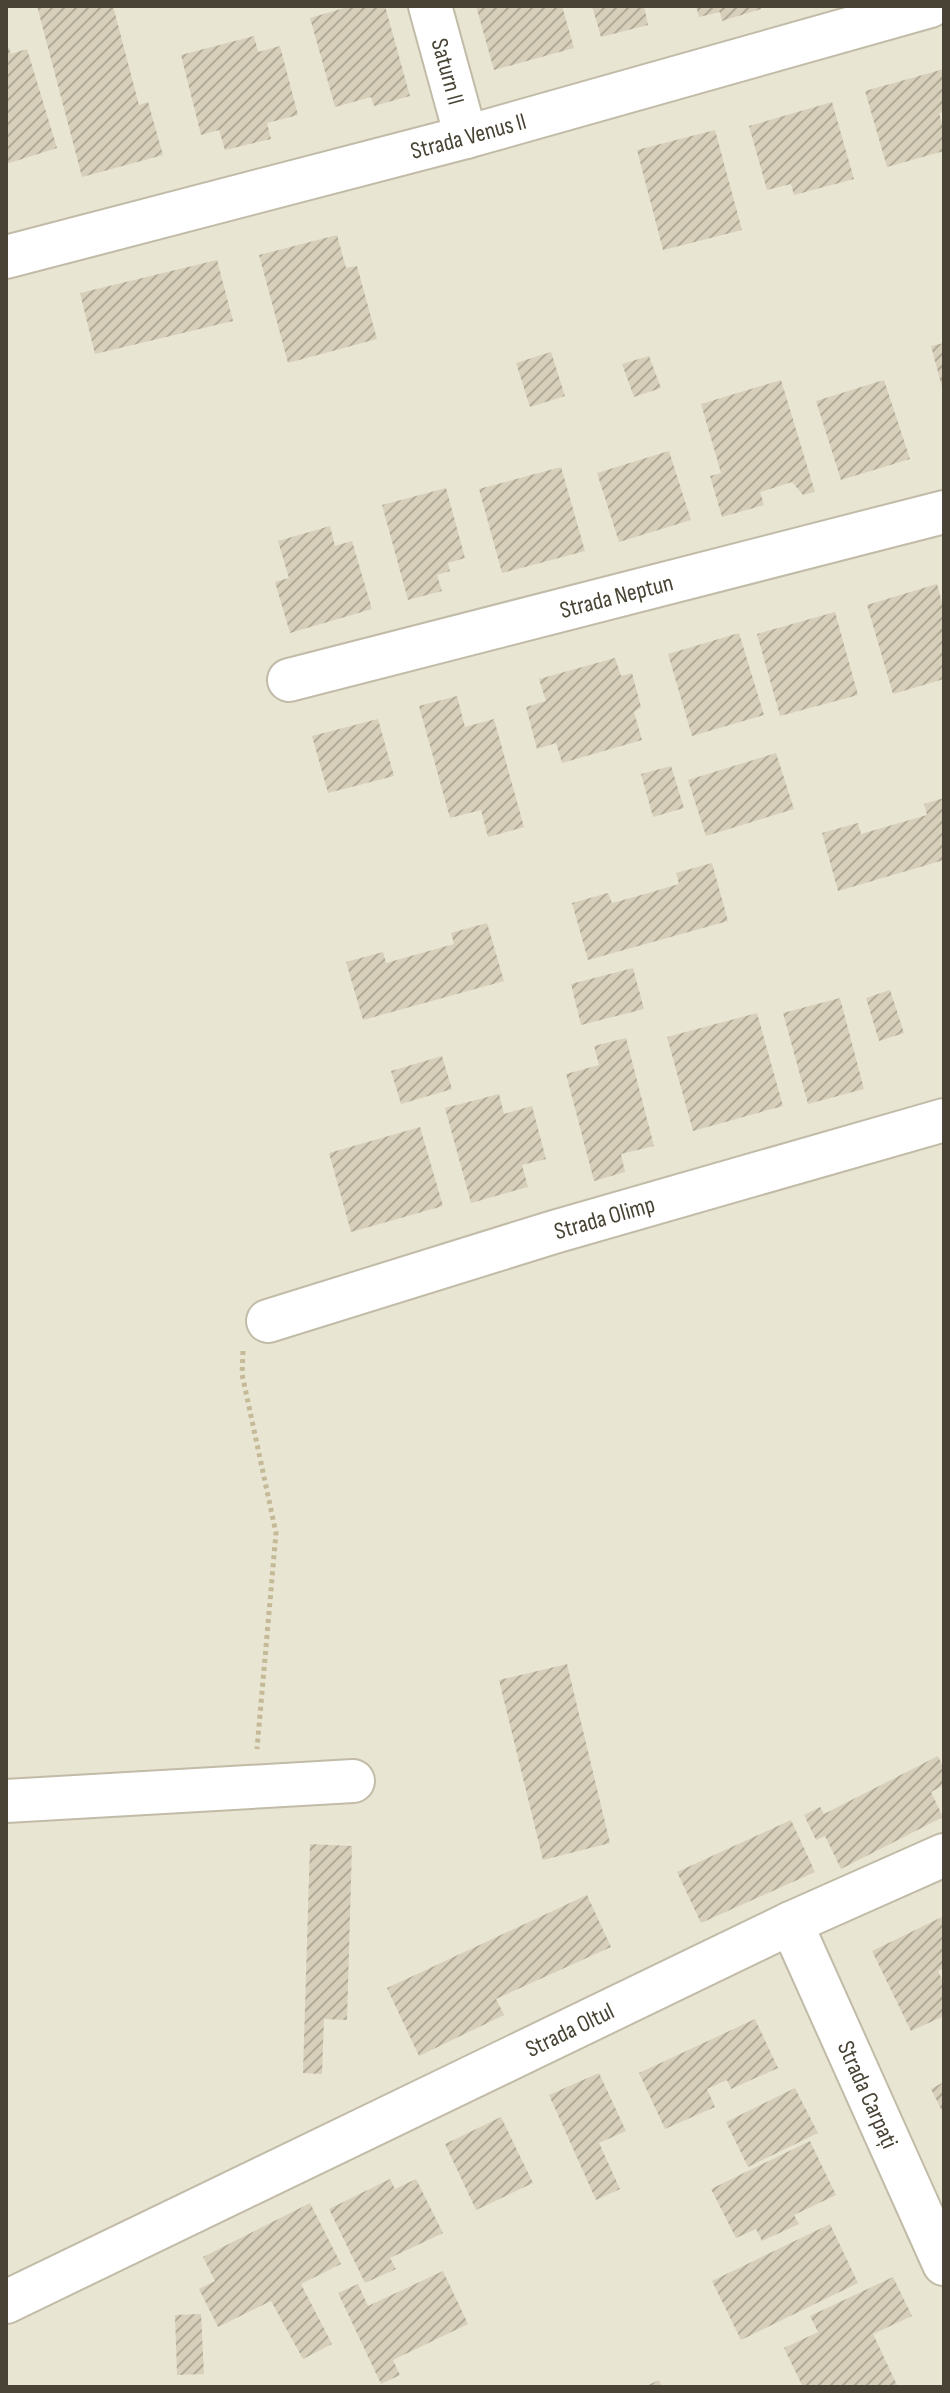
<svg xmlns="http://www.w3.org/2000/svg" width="950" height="2393" viewBox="0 0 950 2393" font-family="'Sofia Sans Condensed',sans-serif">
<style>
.residential{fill:#e9e5d3}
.building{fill:url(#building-hatch)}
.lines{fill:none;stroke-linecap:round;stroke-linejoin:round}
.minor-casing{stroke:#c1bba7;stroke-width:46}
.path{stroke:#c4ba97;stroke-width:5;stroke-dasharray:4 4;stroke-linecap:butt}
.minor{stroke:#fff;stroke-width:42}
.labels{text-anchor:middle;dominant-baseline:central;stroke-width:8;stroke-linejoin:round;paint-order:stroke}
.street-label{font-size:24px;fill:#484334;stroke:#fff}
</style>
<defs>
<pattern id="building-hatch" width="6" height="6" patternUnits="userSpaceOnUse" patternTransform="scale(2)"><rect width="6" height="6" fill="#d7cfba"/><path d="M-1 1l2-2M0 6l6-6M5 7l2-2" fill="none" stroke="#b0aa98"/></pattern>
</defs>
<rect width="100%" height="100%" fill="#f4f2e6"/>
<!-- residential -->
<path class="residential" d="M6,6h938v2381h-938z"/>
<!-- building -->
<path class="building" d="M37,6h76l26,99 9,-3 15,53 -81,22z
M351,6h34l25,90 -36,10 -3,-9 -36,10 -25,-89z
M476,6h86l12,42 -80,22z
M592,6h52l4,19 -47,12z
M696,6h64l1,3 -39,12 -2,-9 -21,5z
M254,36l4,16 22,-6 18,69 -31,8 4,16 -46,11 -6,-20 -18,5 -20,-80z
M6,41l5,13 16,-5 30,99 -51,16z
M944,69v43l-5,1 5,18v20l-57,16 -22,-76z
M832,102l22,77 -60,16 -3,-11 -24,6 -18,-64z
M715,130l27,100 -79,20 -26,-100z
M337,235l9,33 11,-2 20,73 -89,24 -29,-108z
M217,260l16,61 -138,33 -15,-61z
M944,343v48h-1l-12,-45z
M551,352l14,44 -35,11 -14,-44z
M649,356l12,32 -27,9 -12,-33z
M781,380l34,112 -12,3 -11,-13 -32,10 4,13 -42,12 -12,-41 11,-3 -20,-69z
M884,380l26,79 -69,21 -25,-79z
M669,451l22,69 -72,22 -22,-69z
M561,467l24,84 -83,22 -23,-84z
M446,488l19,70 -17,5 2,8 -13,4 5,16 -34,9 -26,-95z
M330,526l5,20 17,-5 20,68 -82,24 -15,-51 14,-4 -11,-37z
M937,584l7,26v69l-51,15 -26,-89z
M835,612l23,83 -78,21 -23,-82z
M739,633l25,82 -72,21 -24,-82z
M615,658l6,18 11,-3 9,34 -7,5 8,28 -80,23 -6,-20 -19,6 -11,-42 20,-6 -7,-22z
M457,696l8,31 29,-8 30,108 -36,10 -7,-27 -31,8 -31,-112z
M378,719l16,57 -66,17 -16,-57z
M776,753l18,56 -88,27 -18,-56z
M671,766l13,42 -31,9 -12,-43z
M944,798v62l-106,31 -16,-58 36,-10 3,11 66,-19 -3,-11z
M712,863l16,58 -140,39 -16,-57 36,-10 4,10 33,-9 34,-10 -3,-11z
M487,923l17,58 -141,39 -17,-58 37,-10 3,11 68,-19 -3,-11z
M633,968l11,41 -63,16 -10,-41z
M890,990l14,43 -25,8 -13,-43z
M840,998l24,91 -56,15 -25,-91z
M757,1013l26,93 -90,25 -26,-94z
M626,1038l28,108 -33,8 4,18 -31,9 -28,-107 33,-9 -5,-19z
M442,1056l10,33 -51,15 -10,-33z
M499,1094l5,20 28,-8 14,53 -24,6 6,22 -57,16 -26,-95z
M420,1127l23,79 -92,26 -22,-79z
M567,1664l43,179 -67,17 -44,-180z
M938,1756l6,13v16l-13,7 12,25 -102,52 -16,-33 -9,4 -12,-25 16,-8 4,7z
M791,1820l24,52 -114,51 -24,-51z
M310,1844l42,2 -5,174 -23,-1 -2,55 -19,-1z
M587,1895l24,52 -115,52 8,16 -85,41 -32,-68z
M944,1916v52l-6,3 6,13v32l-33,15 -39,-80z
M755,2019l23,49 -47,21 -4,-9 -20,9 8,18 -50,22 -26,-56z
M599,2073l27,58 -27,12 21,46 -24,11 -47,-105z
M944,2082v33l-13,-26z
M795,2088l23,45 -70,34 -22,-45z
M501,2117l32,66 -57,27 -31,-66z
M810,2141l26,54 -42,20 5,9 -37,17 -6,-12 -20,9 -25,-49z
M390,2179l5,10 21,-10 27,54 -53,25 6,11 -31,14 -36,-74z
M310,2203l31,61 -40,20 31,60 -29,15 -32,-58 -53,26 -19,-38 16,-8 -12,-24z
M830,2224l28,59 -117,57 -29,-59z
M443,2271l25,53 -75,36 7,15 -19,9 -43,-91 20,-9 10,22z
M893,2277l19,39 -39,18 25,53h-95l-19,-39 34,-16 -8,-16z
M201,2314l3,60 -27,1 -2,-60z
M659,2380l3,7h-18z"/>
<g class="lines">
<!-- minor casing -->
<g class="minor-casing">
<g id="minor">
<path id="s1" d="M430,6l36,131"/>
<path id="s2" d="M6,257l460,-120 464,-131"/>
<path id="s3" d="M289,680l655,-168"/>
<path id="s4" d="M268,1321l286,-89 390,-112"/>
<path d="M6,1801l347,-20"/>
<path id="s5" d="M791,1923l153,341"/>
<path id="s6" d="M6,2302l785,-379 153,-68"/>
</g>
</g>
<!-- path -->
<path class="path" d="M243,1351l-1,23 34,159 -19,216"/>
<!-- minor -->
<use href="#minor" class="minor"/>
</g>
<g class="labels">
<!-- street labels -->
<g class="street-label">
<text stroke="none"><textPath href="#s1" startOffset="68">Saturn II</textPath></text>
<text stroke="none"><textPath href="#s2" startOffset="478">Strada Venus II</textPath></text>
<text stroke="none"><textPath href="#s3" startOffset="338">Strada Neptun</textPath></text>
<text stroke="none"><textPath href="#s4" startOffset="352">Strada Olimp</textPath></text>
<text stroke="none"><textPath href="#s6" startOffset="626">Strada Oltul</textPath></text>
<text stroke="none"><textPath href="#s5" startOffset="188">Strada Carpați</textPath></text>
</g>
</g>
<!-- border -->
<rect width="950" height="2393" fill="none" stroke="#484334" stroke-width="16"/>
</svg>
